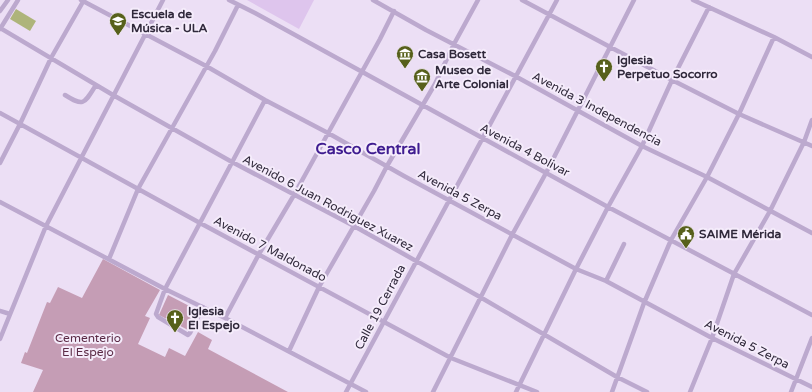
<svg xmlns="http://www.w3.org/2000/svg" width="812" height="392" viewBox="0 0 812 392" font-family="'Varela Round',sans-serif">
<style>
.green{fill:#c59db5}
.plaza{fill:#dec5ed}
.water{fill:#aeb47b}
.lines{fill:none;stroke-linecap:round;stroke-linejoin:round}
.street{stroke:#bca9ce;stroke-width:4.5}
.labels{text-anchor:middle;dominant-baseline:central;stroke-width:4;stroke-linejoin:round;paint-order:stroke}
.poi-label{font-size:12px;font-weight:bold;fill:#30293b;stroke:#f5ecfb;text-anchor:start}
.street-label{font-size:12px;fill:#30293b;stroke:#f5ecfb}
.park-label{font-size:12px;fill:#5b2b46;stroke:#f5ecfb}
.district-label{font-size:16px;font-weight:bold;fill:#3f1c90;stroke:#f5ecfb}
</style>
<rect width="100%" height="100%" fill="#ecdff5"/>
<!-- green -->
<path class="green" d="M103,259l57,31 -15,26 5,2 -12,26 27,13 4,-9 16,8 13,-24 14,8 -4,9 80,43h-255l10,-22 -22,-7 4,-11 2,1 20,-51 3,1 8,-16 24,11z
M168,295l31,16 -11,19 -29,-15z"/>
<!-- plaza -->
<path class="plaza" d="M247,0h67l-15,29z"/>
<!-- water -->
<path class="water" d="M16,9l20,12 -6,10 -20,-12z"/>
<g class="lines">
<!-- street -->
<path class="street" d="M81,0l125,66 59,34 63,33 76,43 172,93 30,12 106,57 100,49
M229,0l26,13 353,194 204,108
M373,0l53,30 89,46 127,70 65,31 105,56
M522,0l150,80 67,34 73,32
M693,0l81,37 38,20
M0,11l8,-11
M0,28l113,67 119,67 122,64 126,71 137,80 30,15
M0,29l18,-29
M65,95c19,12 19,9 31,-10
M0,113l200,110 251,135 86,34
M0,163l20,-39 31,-66 33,-58
M0,202l165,87 60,29 141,74
M109,259l29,-70 77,-138 23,-46
M606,281l18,-37
M203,307l-13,26 -2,2 -30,-18 -2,-3 9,-25 100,-189
M0,311l10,3
M225,318l34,-64 35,-59 86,-156 14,-28
M0,339l46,-113 117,-226
M289,351l30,-64 55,-96 13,-25 48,-82 19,-40 24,-44
M346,392l211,-392
M433,392l79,-157 34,-62 88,-173
M516,392l60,-123 32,-62 34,-61 30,-66 37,-73
M612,392l32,-89 27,-63 36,-63 32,-63 35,-77
M690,392l22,-54 22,-64 36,-63 34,-69 8,-22
M791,392l21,-54"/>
</g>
<!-- icons -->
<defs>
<g id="university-pin" transform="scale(0.9)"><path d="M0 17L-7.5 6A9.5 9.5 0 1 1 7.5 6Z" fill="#57601b" stroke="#f5ecfb"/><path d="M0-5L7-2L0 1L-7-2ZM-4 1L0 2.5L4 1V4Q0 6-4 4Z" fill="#fff"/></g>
<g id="museum-pin" transform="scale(0.9)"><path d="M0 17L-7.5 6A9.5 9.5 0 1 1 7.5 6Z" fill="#57601b" stroke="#f5ecfb"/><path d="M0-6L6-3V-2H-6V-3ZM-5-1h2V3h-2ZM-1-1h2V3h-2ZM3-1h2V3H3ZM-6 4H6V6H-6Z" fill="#fff"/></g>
<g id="church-pin" transform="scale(0.9)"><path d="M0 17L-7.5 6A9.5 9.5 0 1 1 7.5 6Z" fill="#57601b" stroke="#f5ecfb"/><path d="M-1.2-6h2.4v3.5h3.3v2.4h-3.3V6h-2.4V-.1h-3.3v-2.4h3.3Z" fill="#fff"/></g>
<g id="civic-pin" transform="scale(0.9)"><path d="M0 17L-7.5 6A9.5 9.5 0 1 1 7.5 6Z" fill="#57601b" stroke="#f5ecfb"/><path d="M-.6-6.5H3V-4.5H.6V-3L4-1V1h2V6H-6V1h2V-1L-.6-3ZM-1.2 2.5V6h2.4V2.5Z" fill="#fff"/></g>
</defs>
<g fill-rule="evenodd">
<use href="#university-pin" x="118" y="21"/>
<use href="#museum-pin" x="405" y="54"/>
<use href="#church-pin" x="604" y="67"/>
<use href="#museum-pin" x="422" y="77"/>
<use href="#civic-pin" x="686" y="234"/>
<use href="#church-pin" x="175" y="318"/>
</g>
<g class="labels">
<!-- poi labels -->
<g class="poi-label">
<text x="131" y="14">Escuela de<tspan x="131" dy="14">Música - ULA</tspan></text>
<text x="418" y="54">Casa Bosett</text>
<text x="617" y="60">Iglesia<tspan x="617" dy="14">Perpetuo Socorro</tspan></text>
<text x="435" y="70">Museo de<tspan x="435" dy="14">Arte Colonial</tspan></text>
<text x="699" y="234">SAIME Mérida</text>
<text x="188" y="311">Iglesia<tspan x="188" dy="14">El Espejo</tspan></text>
</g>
<!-- street labels -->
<g class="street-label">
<text transform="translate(597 109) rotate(28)">Avenida 3 Independencia</text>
<text transform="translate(525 150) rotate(28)">Avenida 4 Bolivar</text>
<text transform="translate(460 195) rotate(28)">Avenida 5 Zerpa</text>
<text transform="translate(328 203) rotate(28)">Avenido 6 Juan Rodriguez Xuarez</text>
<text transform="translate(270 249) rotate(28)">Avenido 7 Maldonado</text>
<text transform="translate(380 307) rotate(-62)">Calle 19 Cerrada</text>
<text transform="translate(747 344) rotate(27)">Avenida 5 Zerpa</text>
</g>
<!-- park labels -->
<g class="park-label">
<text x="88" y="338">Cementerio<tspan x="88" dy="14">El Espejo</tspan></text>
</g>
<!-- district labels -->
<g class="district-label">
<text x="368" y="149">Casco Central</text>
</g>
</g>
</svg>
